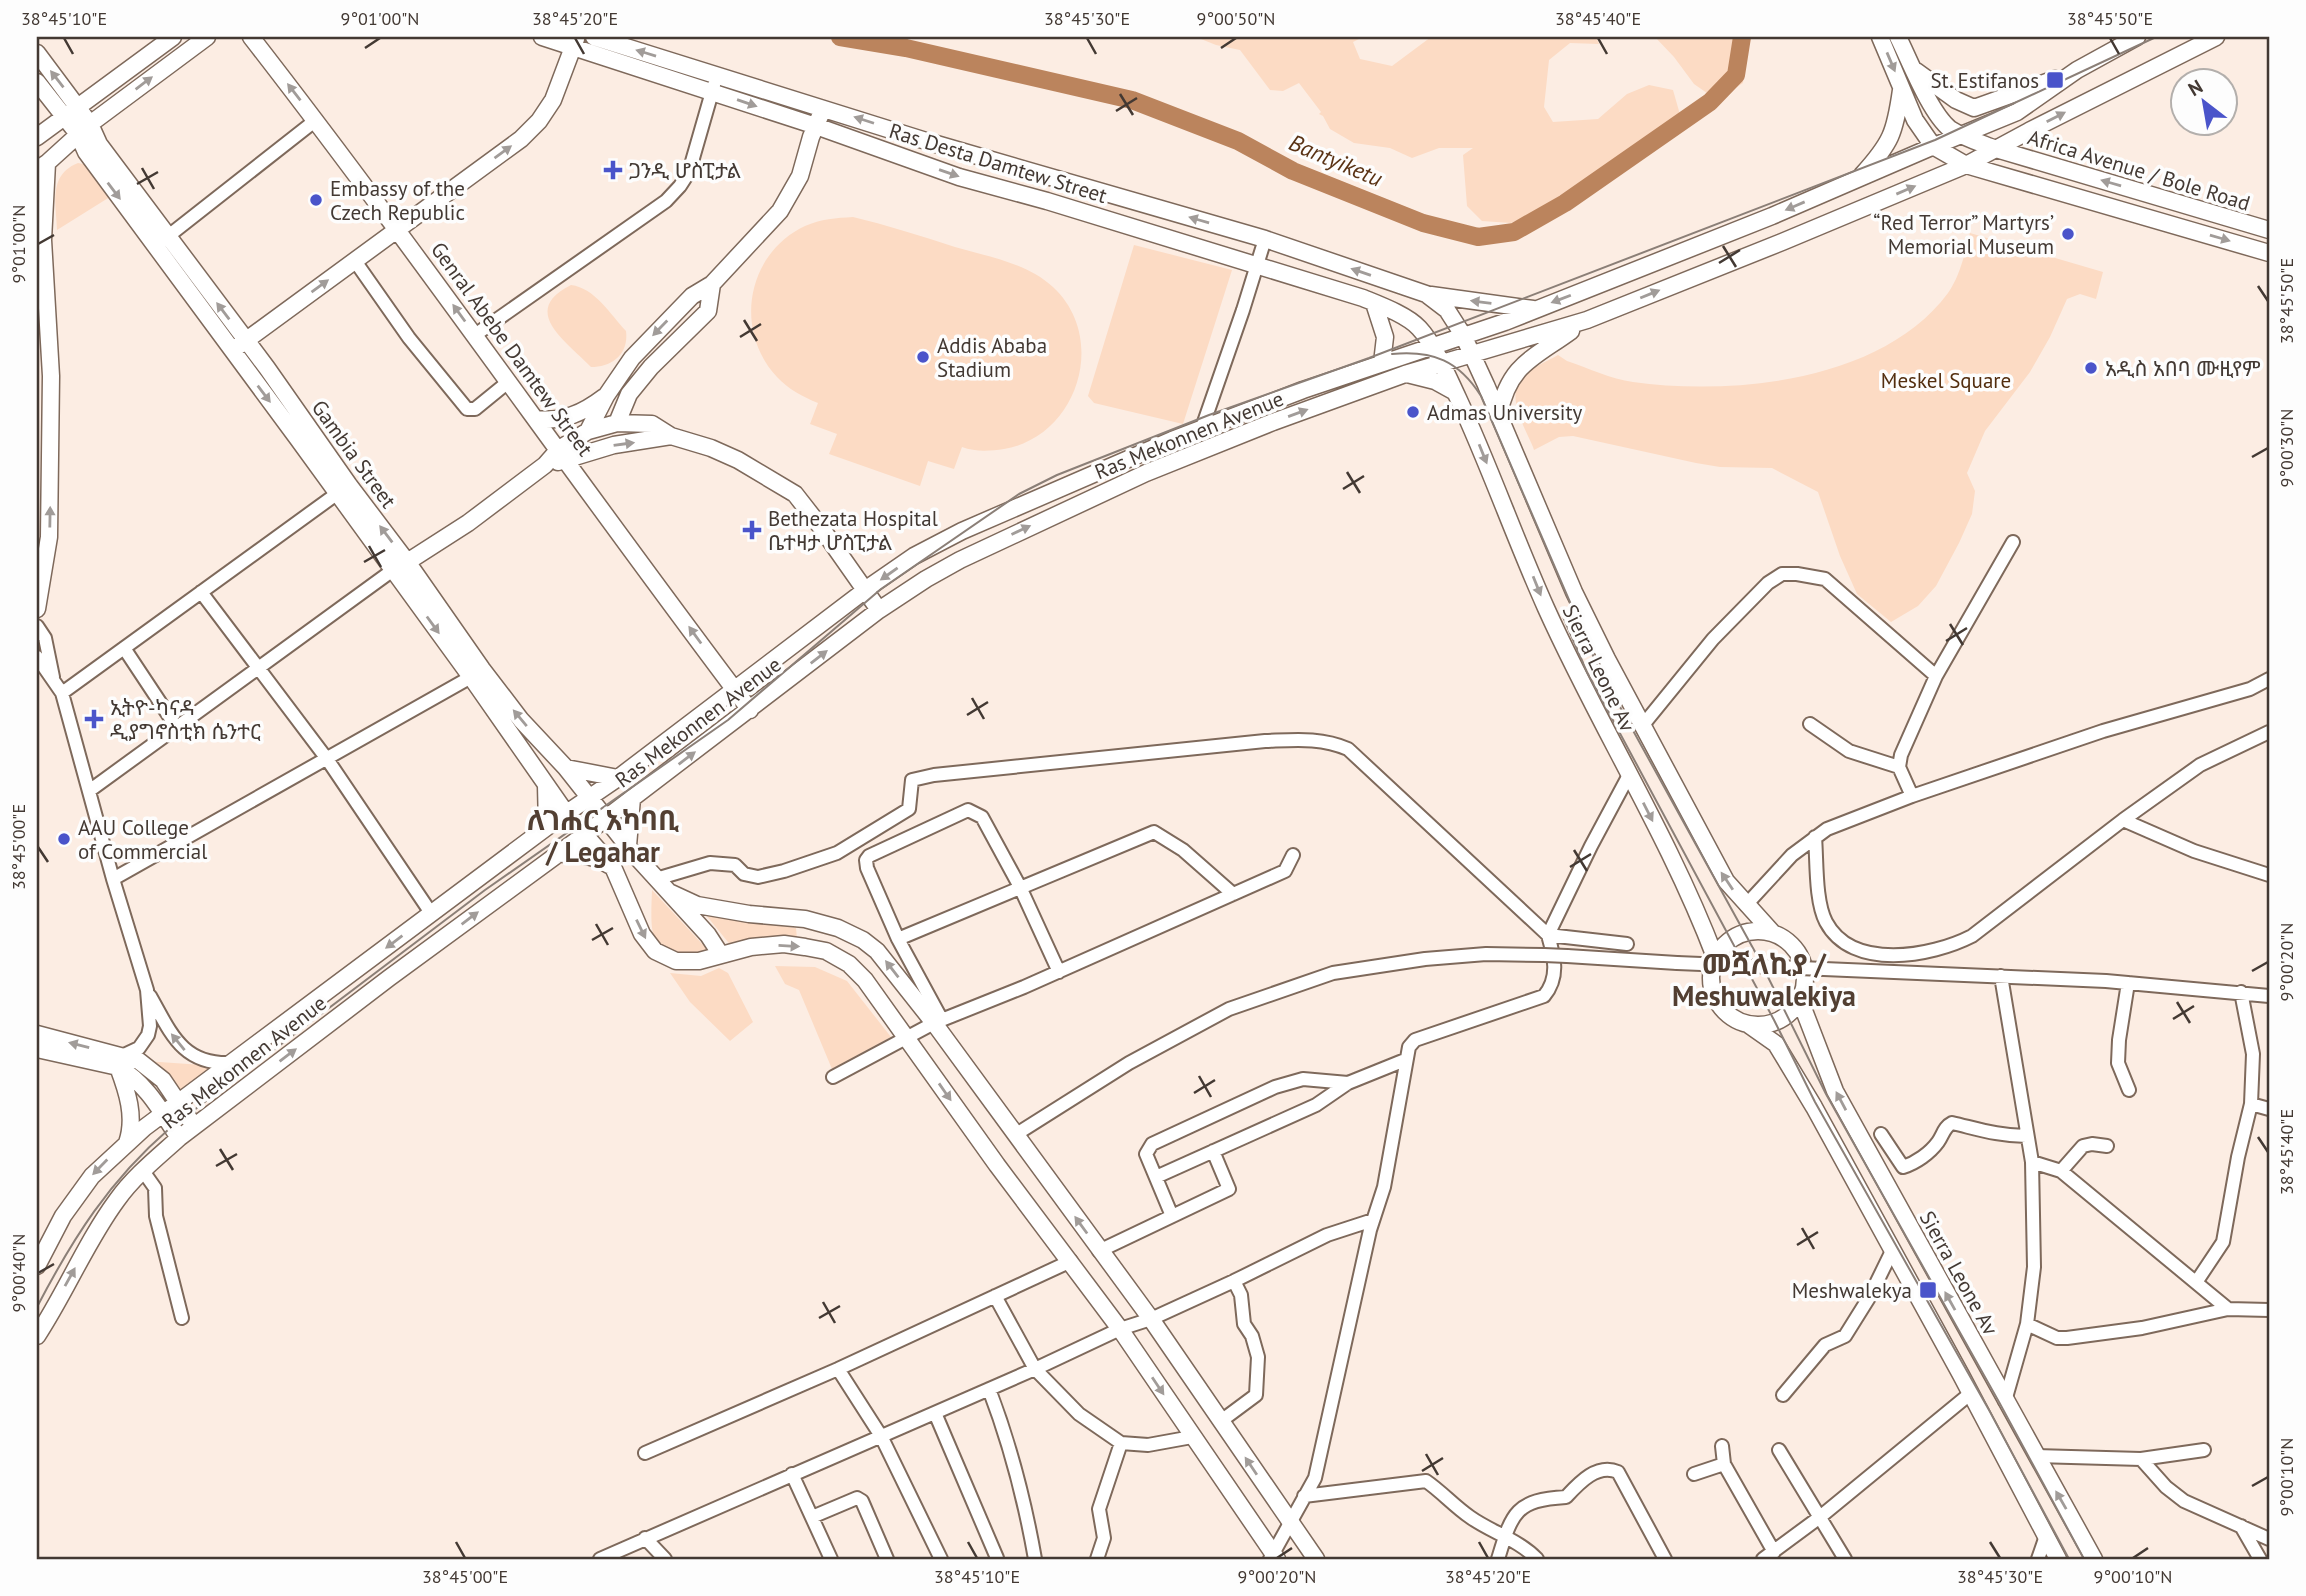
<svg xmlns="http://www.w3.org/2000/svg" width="2306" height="1596" viewBox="0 0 2306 1596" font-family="'PT Sans','Noto Sans Ethiopic',sans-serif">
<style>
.green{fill:#fcdbc4}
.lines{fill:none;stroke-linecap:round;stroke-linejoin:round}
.river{stroke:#bb845d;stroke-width:18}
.minor-casing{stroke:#7e695b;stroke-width:16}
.major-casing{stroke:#7e695b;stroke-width:19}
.minor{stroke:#fff;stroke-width:12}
.major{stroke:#fff;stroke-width:16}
.tram{stroke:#8b7f77;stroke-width:2}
.minor-bridge-casing{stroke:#7e695b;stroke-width:16;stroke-linecap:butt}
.minor-bridge{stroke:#fff;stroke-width:12}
.oneway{fill:#a19c99}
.ticks{fill:none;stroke:#433933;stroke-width:2.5}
.poi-dot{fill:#4a54ca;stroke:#fdfdfd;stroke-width:2.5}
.labels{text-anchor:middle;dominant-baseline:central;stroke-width:7;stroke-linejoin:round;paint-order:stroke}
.poi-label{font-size:21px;fill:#433933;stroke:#fdfdfd;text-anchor:start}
.street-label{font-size:21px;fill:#433933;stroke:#fdfdfd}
.park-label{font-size:21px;fill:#532e0f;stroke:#fdfdfd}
.water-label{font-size:23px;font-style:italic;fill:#593214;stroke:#fdfdfd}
.district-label{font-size:28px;font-weight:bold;fill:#523f32;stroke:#fdfdfd}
.neatline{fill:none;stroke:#433933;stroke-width:2.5}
.ticks-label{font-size:18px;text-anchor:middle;fill:#433933}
</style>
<rect width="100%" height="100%" fill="#fcede3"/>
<!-- green -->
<path class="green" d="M1196,37h167l-10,5 7,17 32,7 39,-29h165l3,7 -29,-1 -21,17 -5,47 9,15 45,-3 29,-25 22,-9 24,5 8,28 -25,17 -33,31 -75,40 -37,17 -29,-2 -15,-15 -4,-51 10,-7h-34l-27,10 -22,-10 -36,-5 -24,-14 -7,-13 -4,-2 2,-2 -22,-29 -16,8 -13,-1 -30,-40 -24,-5z
M1655,37h83l8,25 -3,21 -26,17 -23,-16 -20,-27z
M78,163l11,2 24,30 -56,35c-1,-27 -9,-55 21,-67z
M853,217c34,8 68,19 102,30 34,10 72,16 98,40 56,52 24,150 -49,162 -14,2 -29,3 -42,-2l-8,22 -26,-8 -8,25 -91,-32 8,-20 -27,-10 8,-21c-15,-6 -30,-14 -41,-26 -44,-47 -30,-124 28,-151 16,-7 31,-8 48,-9z
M1970,233l133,39 -7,27 -16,-5 -13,5 -17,38 -20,35 -45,59 -18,42 8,18 -3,23 -13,29 -23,43 -18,20 -27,16 -34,-28 -17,-38 -22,-64 -46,-24 -52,-1 -24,-4 -123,-27 -14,1 -25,13 -1,-3c-9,-21 -29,-53 -9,-72 9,-8 24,-14 34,-20l9,6c21,7 44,18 66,21 101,14 250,-1 315,-89 12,-17 17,-40 22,-60z
M1134,245l98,25 -49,154 -89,-21 -6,-7z
M571,285c24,3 39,29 55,46 3,23 -14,36 -35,36 -25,-26 -72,-56 -20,-82z
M652,890l53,57 4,8c-60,0 -59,-11 -57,-65z
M706,915l90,13 1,11 -65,8z
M775,966l40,1 32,14 44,56 -59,32 -33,-79 -14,-6z
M719,968l9,5 25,49 -23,19 -40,-39 -20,-29 31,3z
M145,1061l72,5 -38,30z"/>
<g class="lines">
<!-- river -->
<path class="river" d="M840,37l66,11 226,52 106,41 55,30 130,52 55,14 36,-5 51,-29 145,-101 26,-27 6,-38"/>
<!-- minor casing -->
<g class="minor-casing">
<path id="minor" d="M162,241l154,-121
M355,261l54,77 58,71h8l32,-26
M475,335l191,-134 14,-15 9,-14 25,-87
M1202,428l41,-118 22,-71
M201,592l126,167 104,154
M37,626l8,12 8,39
M124,648l53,80
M37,657l25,36 51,186 34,111 3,36 -2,9 -9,13 -17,8
M62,693l280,-203
M1810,724l39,27 50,16
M1643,725l70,-86 55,-56 14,-9h15l28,5 111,97
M89,791l304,-221
M1912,796l-13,-29 2,-12 35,-79 77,-134
M2123,820l77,-55 69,-33
M1815,837c2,24 0,64 11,85 26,49 105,35 146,14l151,-116 71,31 75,24
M113,879l358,-202
M656,879l54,-16 25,2 9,9 14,3 26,-6 53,-18 72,-44 3,-29 22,-5 331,-34c29,-1 56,-4 83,8l200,186c6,21 12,42 -4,61l-129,44 -6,7 -25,140 -14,43 -55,248 -45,81
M1746,905l46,-50 35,-26 85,-33 191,-65 147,-42 19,-10
M898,939l256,-107 29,18 50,44
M1627,944l-79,-9 43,-89 38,-71
M1567,956l110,7
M1824,969l282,12 163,15
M2001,976l31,186 2,105 -7,57 -22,77
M2128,983l-9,57 -1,23 11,27
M150,996c21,37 32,69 81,67
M942,1020l-44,-81 -31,-71 -1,-8 3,-4 99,-46 14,7 38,70 39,85
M833,1077l101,-54 90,-36 261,-116 8,-16
M2251,1104l18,5
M1881,1134l22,33c13,-4 27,-14 35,-25 5,-7 6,-15 14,-19 26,6 47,13 74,13
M1015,1135l114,-72 100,-54 104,-36 92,-14 61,-5 58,1
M2032,1162l29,9 167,138 41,1
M143,1171l12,17 1,28 26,102
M2061,1171l22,-25 9,-2 15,2
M1156,1177l160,-72 32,-22 57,-23
M1172,1216l-26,-62 6,-10 123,-57 28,-8 45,4
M1099,1251l130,-62 -16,-38
M2197,1281l26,-39 15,-85 13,-53 2,-50 -12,-62
M995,1296l40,73 44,45 42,29 -22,66 5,29 -7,21
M2027,1324l30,14h10l75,-10 86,-19
M838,1369l43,67 60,123
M989,1389c21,55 36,113 46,170
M1783,1395l42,-50 20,-9 25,-40 22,-45
M935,1413l62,145
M1221,1421l35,-26 2,-38 -6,-21 -8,-12 -3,-29 -7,-14
M1121,1443l27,2 44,-8
M1722,1446l2,18 50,88
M1779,1450l66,109
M645,1453l193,-84 233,-108
M2036,1456l105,3 25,28 18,14 85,38
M2141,1459l63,-9
M792,1474l39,85
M1694,1474l30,-10
M1304,1496l122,-15c16,11 28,25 44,36 21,15 49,23 67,42
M812,1517l45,-19 5,3 25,58
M2241,1526l19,33
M645,1538l20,21
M600,1559l435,-190 85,-40 31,-10 83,-38 93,-46 46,-15
M1498,1559c14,-46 17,-59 68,-62 13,-14 31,-34 52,-25l47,87
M1763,1559l57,-42 151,-124
M2038,1559l8,-23"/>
</g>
<!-- major casing -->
<g class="major-casing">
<path id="major" d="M251,37c171,220 330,450 499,673
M542,37l274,89 143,51 88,24 316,97c17,7 44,17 56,30 16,17 29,49 39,70 32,69 57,141 88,210 53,118 123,228 169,349
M594,37l332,104 339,98 161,55 21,16 16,25 23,50 88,207 33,67 119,222 46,51
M1880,37l35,83 18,26 33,19 303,88
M1898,37c12,24 32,76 52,92 14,9 31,14 46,20l273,81
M37,53l53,71 9,20 168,224 82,117 59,78 74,106 39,51 45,48 68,86 74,81 13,20
M1916,71l40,29 18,8 81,-29
M37,82l41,52 8,18 212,287 173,238 95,136 47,54 29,67 13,17 21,10h23l52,-14 33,-3 21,3 21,4 23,13 16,16 132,185 123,164 157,230
M37,137l136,-100
M38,169l9,-6 43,-39 117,-87
M1862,175c29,-32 33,-42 39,-85
M1431,295l102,14
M1374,303l11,34 -3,26
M237,347l284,-208 18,-18 14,-21 23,-61
M1407,374l28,7 20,11
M1499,414c10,-50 35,-56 72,-83
M536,419c27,3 47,-6 68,-22
M617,423l12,-29 22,-27 57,-56 4,-27
M588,431l18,-35 26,-38 60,-62 20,-12 68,-73 20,-35 11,-39 9,-21
M558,462l56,-17 57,-9
M401,566l67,-43 77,-58 14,-16 29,-18 29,-8 35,1 19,12 40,12 27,12 57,34 25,32 59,84
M37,609l12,-72 2,-161 -8,-136 4,-77
M566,768l52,10
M546,785l1,42
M628,846l4,-48
M557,854c18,-1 37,1 52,11
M671,893l26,12 52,9 56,5 33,9 25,12 14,11 57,72 217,296 165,240
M1711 978a47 47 0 1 1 94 0a47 47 0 1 1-94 0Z
M1800,1000l35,91 259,468
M1749,1025l27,19 38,63 147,268 97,184
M37,1034l102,27 24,19 31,46
M37,1049l81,18c28,16 43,44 61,71
M119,1064l-1,3c9,24 18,50 9,76
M37,1266l26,-50 29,-40 52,-48 411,-307 63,-43 254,-193 42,-29 48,-25 210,-91 131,-50 202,-68 267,-106 155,-67 90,-37 60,-42 60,-33
M37,1336c29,-44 49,-94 80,-136 17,-24 41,-43 62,-62l210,-160 195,-143 295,-225 47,-31 34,-19 186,-87 127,-51 132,-48 182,-54 195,-78 184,-77 63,-34 187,-94"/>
</g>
<!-- minor -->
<use href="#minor" class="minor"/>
<!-- major -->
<use href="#major" class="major"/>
<!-- tram -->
<path class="tram" d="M1392,354c41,-4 67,7 89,42l117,271 161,292 67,135 173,308 85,157
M1561,612l26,60 187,348 41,82 174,308 80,149
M37,1307c36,-69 72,-126 132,-178l316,-239 243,-170 153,-131 138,-95 38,-19 152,-60 160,-57 566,-218 221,-103"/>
<!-- minor-bridge casing -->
<g class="minor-bridge-casing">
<path id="minor-bridge" d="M1544,955l23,1
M1677,963l147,6"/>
</g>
<!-- minor-bridge -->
<use href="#minor-bridge" class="minor-bridge"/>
</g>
<!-- one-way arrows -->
<defs><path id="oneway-solid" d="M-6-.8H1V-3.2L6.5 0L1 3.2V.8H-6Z" transform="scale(1.75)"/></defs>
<g class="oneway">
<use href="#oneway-solid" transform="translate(646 53) rotate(-163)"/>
<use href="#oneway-solid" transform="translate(1891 62) rotate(67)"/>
<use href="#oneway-solid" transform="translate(57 79) rotate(-128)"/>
<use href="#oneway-solid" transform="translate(144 83) rotate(-37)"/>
<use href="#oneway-solid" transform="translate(294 92) rotate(-128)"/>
<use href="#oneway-solid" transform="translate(747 103) rotate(19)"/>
<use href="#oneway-solid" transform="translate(2056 117) rotate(-27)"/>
<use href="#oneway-solid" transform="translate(864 120) rotate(-162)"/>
<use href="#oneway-solid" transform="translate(503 152) rotate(-36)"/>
<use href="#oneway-solid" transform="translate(949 173) rotate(19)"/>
<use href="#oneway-solid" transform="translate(2111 183) rotate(-164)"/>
<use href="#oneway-solid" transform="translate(1906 190) rotate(-23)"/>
<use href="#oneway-solid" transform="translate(114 191) rotate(53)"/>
<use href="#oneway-solid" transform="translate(1795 206) rotate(157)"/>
<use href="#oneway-solid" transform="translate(1199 220) rotate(-164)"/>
<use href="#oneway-solid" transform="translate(2220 238) rotate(16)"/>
<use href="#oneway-solid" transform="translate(1361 272) rotate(-161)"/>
<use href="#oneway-solid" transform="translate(320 286) rotate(-36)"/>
<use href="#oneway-solid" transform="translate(1650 294) rotate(-22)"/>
<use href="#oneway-solid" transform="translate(1561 299) rotate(159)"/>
<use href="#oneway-solid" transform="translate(1481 302) rotate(-173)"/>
<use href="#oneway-solid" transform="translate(223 311) rotate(-127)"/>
<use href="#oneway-solid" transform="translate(459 313) rotate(-126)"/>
<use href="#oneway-solid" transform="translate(660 328) rotate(134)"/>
<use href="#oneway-solid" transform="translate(264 394) rotate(53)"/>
<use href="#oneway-solid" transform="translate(1298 413) rotate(-20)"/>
<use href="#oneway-solid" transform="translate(624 444) rotate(-8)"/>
<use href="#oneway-solid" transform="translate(1483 454) rotate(68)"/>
<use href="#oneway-solid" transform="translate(50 517) rotate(-89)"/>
<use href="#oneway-solid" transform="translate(1021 530) rotate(-25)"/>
<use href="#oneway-solid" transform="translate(386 534) rotate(-127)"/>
<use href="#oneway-solid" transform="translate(889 574) rotate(145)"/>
<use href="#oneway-solid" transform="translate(1537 586) rotate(68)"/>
<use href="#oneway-solid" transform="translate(433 625) rotate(54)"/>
<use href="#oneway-solid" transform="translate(695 635) rotate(-126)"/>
<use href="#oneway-solid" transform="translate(819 657) rotate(-38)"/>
<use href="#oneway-solid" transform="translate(520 718) rotate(-130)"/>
<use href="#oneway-solid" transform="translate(687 758) rotate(-37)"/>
<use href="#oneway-solid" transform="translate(1648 812) rotate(63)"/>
<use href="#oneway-solid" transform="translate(1727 881) rotate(-124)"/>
<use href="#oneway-solid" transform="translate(470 918) rotate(-37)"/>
<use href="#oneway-solid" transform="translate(641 929) rotate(64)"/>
<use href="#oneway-solid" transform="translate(394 942) rotate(143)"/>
<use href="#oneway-solid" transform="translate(789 946) rotate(3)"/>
<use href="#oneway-solid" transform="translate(892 969) rotate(-128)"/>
<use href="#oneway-solid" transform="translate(178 1042) rotate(-129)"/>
<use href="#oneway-solid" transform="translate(79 1045) rotate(-166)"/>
<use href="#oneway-solid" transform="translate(288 1055) rotate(-37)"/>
<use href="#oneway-solid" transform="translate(945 1092) rotate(55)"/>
<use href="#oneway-solid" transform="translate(1841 1101) rotate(-118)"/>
<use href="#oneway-solid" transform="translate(100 1167) rotate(134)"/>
<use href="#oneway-solid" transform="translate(1081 1225) rotate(-126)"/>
<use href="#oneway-solid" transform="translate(70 1277) rotate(-61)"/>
<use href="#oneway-solid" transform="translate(1950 1301) rotate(-119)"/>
<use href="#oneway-solid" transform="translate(1158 1386) rotate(56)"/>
<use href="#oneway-solid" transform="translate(1251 1466) rotate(-124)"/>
<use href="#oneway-solid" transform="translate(2061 1500) rotate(-120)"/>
</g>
<!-- ticks -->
<path class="ticks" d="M64,38l9,16M575,38l9,16M1087,38l9,16M1598,38l9,16M2110,38l9,16M365,48l15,-10M1221,48l15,-10M1120,94l13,21M1116,111l21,-13M142,168l12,21M137,184l21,-12M38,244l16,-9M1723,246l13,21M1719,263l21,-13M2258,286l10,15M744,320l13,21M740,337l21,-13M2252,457l16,-9M1347,472l13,21M1343,489l21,-13M369,546l12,21M364,562l21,-12M1950,624l13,21M1946,641l21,-13M972,698l12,21M967,715l21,-13M38,847l10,15M1574,850l13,21M1570,867l21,-13M596,924l12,21M592,940l21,-12M2252,971l16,-9M2177,1002l13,21M2173,1019l21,-13M1199,1076l12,21M1194,1093l21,-13M2258,1137l10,15M220,1149l13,21M216,1166l21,-12M1802,1228l12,21M1797,1245l21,-13M38,1273l16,-9M823,1302l12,21M819,1318l21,-12M1426,1454l12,21M1422,1471l21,-13M2252,1486l16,-9M456,1542l9,16M968,1542l9,16M1479,1542l9,16M1990,1542l10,16M1277,1558l15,-10M2133,1558l15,-10"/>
<!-- markers -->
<g class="poi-dot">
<rect x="2046" y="71" width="18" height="18" rx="3.5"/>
<path d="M609.5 159.5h7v7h7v7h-7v7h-7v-7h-7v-7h7z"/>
<circle cx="316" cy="200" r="7"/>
<circle cx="2068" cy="234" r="7"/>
<circle cx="923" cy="357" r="7"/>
<circle cx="2091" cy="368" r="7"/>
<circle cx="1413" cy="412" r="7"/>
<path d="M748.5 519.5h7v7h7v7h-7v7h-7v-7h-7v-7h7z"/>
<path d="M90.5 708.5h7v7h7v7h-7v7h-7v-7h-7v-7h7z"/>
<circle cx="64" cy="839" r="7"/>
<rect x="1919" y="1281" width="18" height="18" rx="3.5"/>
</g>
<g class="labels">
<!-- poi labels -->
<g class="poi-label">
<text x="2039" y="80" text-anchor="end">St. Estifanos</text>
<text x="629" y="170">ጋንዲ ሆስፒታል</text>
<text x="330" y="188">Embassy of the<tspan x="330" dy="24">Czech Republic</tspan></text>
<text x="2054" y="222" text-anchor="end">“Red Terror” Martyrs’<tspan x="2054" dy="24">Memorial Museum</tspan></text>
<text x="937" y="345">Addis Ababa<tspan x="937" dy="24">Stadium</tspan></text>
<text x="2105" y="368">አዲስ አበባ ሙዚየም</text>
<text x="1427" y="412">Admas University</text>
<text x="768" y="518">Bethezata Hospital<tspan x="768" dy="24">ቤተዛታ ሆስፒታል</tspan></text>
<text x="110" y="707">ኢትዮ-ካናዳ<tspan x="110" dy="24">ዲያግኖስቲክ ሴንተር</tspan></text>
<text x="78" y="827">AAU College<tspan x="78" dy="24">of Commercial</tspan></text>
<text x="1912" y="1290" text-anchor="end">Meshwalekya</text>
</g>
<!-- street labels -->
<g class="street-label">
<text transform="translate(998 163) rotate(17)">Ras Desta Damtew Street</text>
<text transform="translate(2139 170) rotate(17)">Africa Avenue / Bole Road</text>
<text transform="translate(512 349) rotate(54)">Genral Abebe Damtew Street</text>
<text transform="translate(1189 435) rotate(-22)">Ras Mekonnen Avenue</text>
<text transform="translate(354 454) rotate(54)">Gambia Street</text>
<text transform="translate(1599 668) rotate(64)">Sierra Leone Av</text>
<text transform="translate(698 722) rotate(-37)">Ras Mekonnen Avenue</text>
<text transform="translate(244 1062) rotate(-38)">Ras Mekonnen Avenue</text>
<text transform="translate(1959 1273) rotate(61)">Sierra Leone Av</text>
</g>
<!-- park labels -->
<g class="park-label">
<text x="1946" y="380">Meskel Square</text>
</g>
<!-- water labels -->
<g class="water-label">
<text transform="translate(1336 160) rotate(23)">Bantyiketu</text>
</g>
<!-- district labels -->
<g class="district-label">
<text x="603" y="819">ለገሐር አካባቢ<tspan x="603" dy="32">/ Legahar</tspan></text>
<text x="1764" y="963">መሿለኪያ /<tspan x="1764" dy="32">Meshuwalekiya</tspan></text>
</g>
</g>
<!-- border -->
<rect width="2306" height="1596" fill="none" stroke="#fdfdfd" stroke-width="77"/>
<!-- north arrow -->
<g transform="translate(2204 102) rotate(329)"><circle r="33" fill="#fdfdfd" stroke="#b3afac" stroke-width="2"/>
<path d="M0-5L12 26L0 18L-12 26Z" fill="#4a54ca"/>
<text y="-10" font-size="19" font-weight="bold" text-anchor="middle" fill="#433933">N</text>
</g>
<rect x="38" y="38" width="2230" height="1520" class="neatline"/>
<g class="ticks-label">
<text x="64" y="25">38°45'10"E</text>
<text x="380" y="25">9°01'00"N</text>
<text x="575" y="25">38°45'20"E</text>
<text x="1087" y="25">38°45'30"E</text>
<text x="1236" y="25">9°00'50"N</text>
<text x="1598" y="25">38°45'40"E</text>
<text x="2110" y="25">38°45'50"E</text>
<text transform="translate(19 244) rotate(-90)" y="6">9°01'00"N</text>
<text transform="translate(2287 301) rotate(-90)" y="6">38°45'50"E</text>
<text transform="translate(2287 448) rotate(-90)" y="6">9°00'30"N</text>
<text transform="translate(19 847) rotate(-90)" y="6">38°45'00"E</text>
<text transform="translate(2287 962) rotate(-90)" y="6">9°00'20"N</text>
<text transform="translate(2287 1152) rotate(-90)" y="6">38°45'40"E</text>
<text transform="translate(19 1273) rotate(-90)" y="6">9°00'40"N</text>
<text transform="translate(2287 1477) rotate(-90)" y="6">9°00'10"N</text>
<text x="465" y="1583">38°45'00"E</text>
<text x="977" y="1583">38°45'10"E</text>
<text x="1277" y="1583">9°00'20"N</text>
<text x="1488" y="1583">38°45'20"E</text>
<text x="2000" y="1583">38°45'30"E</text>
<text x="2133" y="1583">9°00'10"N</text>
</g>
</svg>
